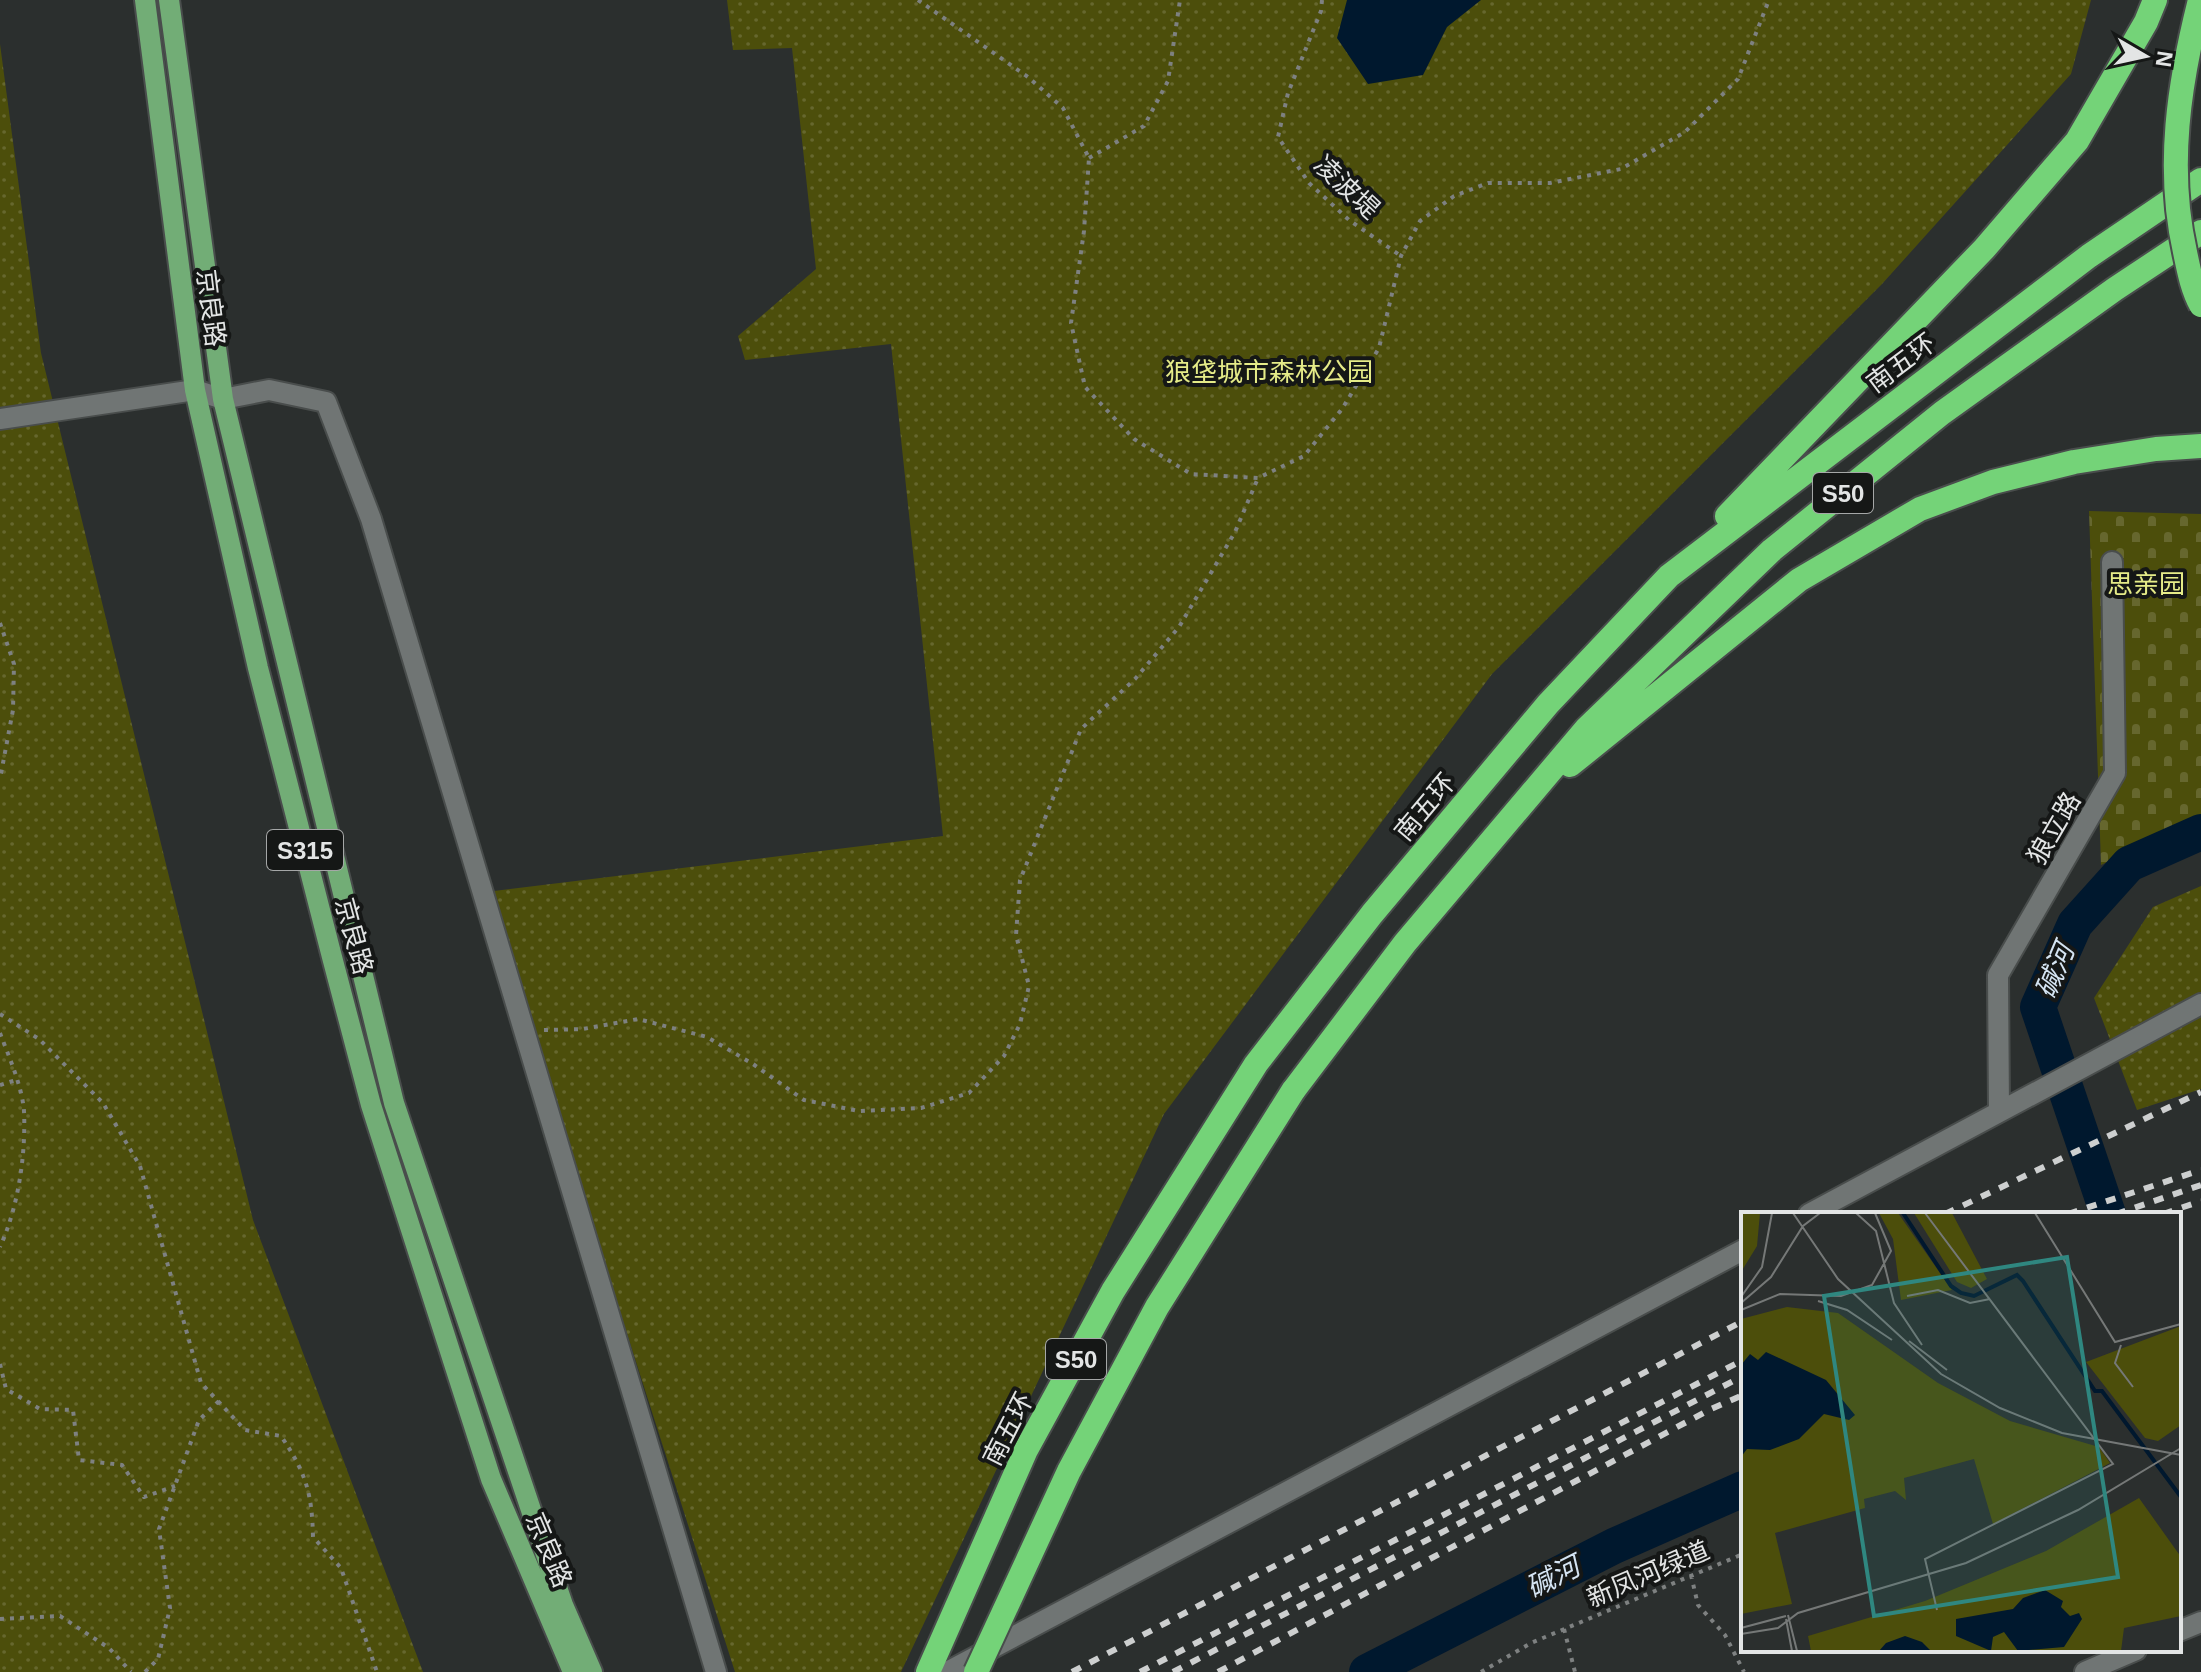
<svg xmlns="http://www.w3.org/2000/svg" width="2201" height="1672" viewBox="0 0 2201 1672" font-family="Helvetica,'Noto Sans SC',sans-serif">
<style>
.cemetery{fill:url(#cemetery-stones)}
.park{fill:url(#park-dots)}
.water{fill:#00182e}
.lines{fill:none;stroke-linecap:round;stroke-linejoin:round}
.river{stroke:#00182e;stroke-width:36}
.minor-casing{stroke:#494d4c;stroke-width:24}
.major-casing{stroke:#494d4c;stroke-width:24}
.highway-casing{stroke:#494d4c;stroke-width:28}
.path{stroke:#7e8181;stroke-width:4;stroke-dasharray:4 6;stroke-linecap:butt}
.minor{stroke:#707574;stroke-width:20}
.major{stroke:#72ad76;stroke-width:20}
.highway{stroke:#74d378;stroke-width:24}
.rail{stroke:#cdcfcf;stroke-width:6;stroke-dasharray:10 10;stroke-linecap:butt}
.highway-bridge-casing{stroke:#494d4c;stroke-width:28;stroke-linecap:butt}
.highway-bridge{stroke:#74d378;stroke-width:24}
.labels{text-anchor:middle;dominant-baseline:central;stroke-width:8;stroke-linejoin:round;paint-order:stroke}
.shield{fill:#151716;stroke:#a5a7a7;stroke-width:2}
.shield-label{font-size:24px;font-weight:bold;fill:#e3e5e5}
.street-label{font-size:26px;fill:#e3e5e5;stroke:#151716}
.park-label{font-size:26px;fill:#e5eb88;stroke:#151716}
.water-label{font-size:28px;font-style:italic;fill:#d5e4f2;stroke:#151716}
.inset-river{fill:none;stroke:#00182e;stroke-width:4}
.inset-road{fill:none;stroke:#757877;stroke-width:2}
.view{fill:#2f8780;fill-opacity:0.15;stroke:#2f8780;stroke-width:4}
.inset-edge{fill:none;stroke:#e3e5e5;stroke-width:4}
</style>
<defs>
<pattern id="cemetery-stones" width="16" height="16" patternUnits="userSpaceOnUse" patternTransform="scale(2)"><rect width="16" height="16" fill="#4c4e0b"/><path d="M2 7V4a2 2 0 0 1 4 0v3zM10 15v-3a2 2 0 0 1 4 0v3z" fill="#66672e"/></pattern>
<pattern id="park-dots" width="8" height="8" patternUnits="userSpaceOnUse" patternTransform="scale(2)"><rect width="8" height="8" fill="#4c4e0b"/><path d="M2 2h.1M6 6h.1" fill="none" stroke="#66672e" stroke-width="1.8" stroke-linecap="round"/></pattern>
</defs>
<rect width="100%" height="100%" fill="#2b2f2e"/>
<!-- cemetery -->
<path class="cemetery" d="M2089,511l112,3v303l-100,48z"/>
<!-- park -->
<path class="park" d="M727,0h1364l-20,74 -189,210 -390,390 -328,440 -263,558h-166l-249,-780 457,-56 -52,-492 -146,16 -7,-24 78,-67 -24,-221 -59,2z
M0,44l41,309 212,867 170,452h-423z
M2201,886v203l-64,21 -43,-112 59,-91z"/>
<!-- water -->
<path class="water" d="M1347,0h134l-34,27 -24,48 -55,9 -31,-46z"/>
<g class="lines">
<!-- river -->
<path class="river" d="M2108,1214l-70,-207 37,-83 54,-60 72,-32
M1367,1672l247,-126 129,-57"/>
<!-- minor casing -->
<g class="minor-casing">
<path id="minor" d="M0,419l195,-29 28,9 46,-9 57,12 45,117 345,1153
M1999,1110l-1,-135 117,-202 -3,-211
M1809,1214l392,-210
M2179,1631l22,-9
M947,1672l796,-422
M2085,1672l51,-22"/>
</g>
<!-- major casing -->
<g class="major-casing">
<path id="major" d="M145,0l50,390 63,278 74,289 39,148 120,374 82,193
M169,0l54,399 171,704 169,502 29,67"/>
</g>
<!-- highway casing -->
<g class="highway-casing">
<path id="highway" d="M1727,516l257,-267 93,-108 69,-119 9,-22
M1570,765l229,-185 121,-71 73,-27 81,-20 82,-13 45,-3
M1293,1091l112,-148 181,-214 186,-179 170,-137 173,-124 86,-57
M928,1672l98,-222 87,-159 143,-227 116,-150 176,-210 121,-128 420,-320 112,-76"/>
</g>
<!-- path -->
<path class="path" d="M918,0l110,77 35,31 26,50 -5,73 -13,92 14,64 49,52 57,35 67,4 46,-22 38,-47 37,-61 22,-92 19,-35 34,-25 34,-13h62l71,-14 64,-37 53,-53 31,-79
M1322,0l-1,11 -33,82 -10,44 31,46 40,37 52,36
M1089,158l55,-32 24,-45 12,-81
M0,623l14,41 -1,46 -13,69
M0,1014l39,25 64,64 37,63 61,217 44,47 36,6c25,37 31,57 32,101l28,31 36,104
M544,1030l39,-1 55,-10 69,18 46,27 51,36 55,11 62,-3 48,-15 35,-37 16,-32 9,-38 -13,-51 4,-55 61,-151 54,-50 44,-52 56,-95 23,-54
M0,1033c9,24 22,53 24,78 2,44 -6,97 -24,136
M0,1085l16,-5
M0,1364l6,25 34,20 33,1 6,50 43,5 22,32 31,-11
M1691,1575l7,30 27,30 19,37
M0,1619l60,-3 49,32 22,24
M1564,1629l11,43
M145,1672l13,-13 12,-51 -11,-79 40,-109 20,-19
M1481,1672l50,-29 212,-89"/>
<!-- minor -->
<use href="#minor" class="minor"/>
<!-- major -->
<use href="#major" class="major"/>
<!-- highway -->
<use href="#highway" class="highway"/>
<!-- rail -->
<path class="rail" d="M1945,1214l256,-122
M2068,1214l133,-44
M2116,1214l85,-29
M2163,1214l38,-13
M1072,1672l671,-351
M1140,1672l603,-312
M1173,1672l570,-296
M1218,1672l491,-262 34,-15"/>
<!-- highway-bridge casing -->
<g class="highway-bridge-casing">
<path id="highway-bridge" d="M2200,0c-21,83 -34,167 -15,252 4,19 7,36 16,53
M976,1672l93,-201 88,-164 136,-216"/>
</g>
<!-- highway-bridge -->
<use href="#highway-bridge" class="highway-bridge"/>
</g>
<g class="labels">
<!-- shield labels -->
<g class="shield">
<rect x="1813" y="473" width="60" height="40" rx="6"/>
<rect x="267" y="830" width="76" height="40" rx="6"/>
<rect x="1046" y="1339" width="60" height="40" rx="6"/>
</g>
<g class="shield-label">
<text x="1843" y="493">S50</text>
<text x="305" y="850">S315</text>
<text x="1076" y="1359">S50</text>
</g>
<!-- street labels -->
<g class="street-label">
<text transform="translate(1347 187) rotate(43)">凌波堤</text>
<text transform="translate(211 308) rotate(83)">京良路</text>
<text transform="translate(1901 363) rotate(-37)">南五环</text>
<text transform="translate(1425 807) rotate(-50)">南五环</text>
<text transform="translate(2054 828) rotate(-60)">狼立路</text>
<text transform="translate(354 936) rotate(75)">京良路</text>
<text transform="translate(1008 1429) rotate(-63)">南五环</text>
<text transform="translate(549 1550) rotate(67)">京良路</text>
<text transform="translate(1648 1574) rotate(-23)">新凤河绿道</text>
</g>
<!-- park labels -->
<g class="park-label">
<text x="1269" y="372">狼垡城市森林公园</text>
<text x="2146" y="584">思亲园</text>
</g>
<!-- water labels -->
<g class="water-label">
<text transform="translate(2055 971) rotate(-67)">碱河</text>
<text transform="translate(1553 1577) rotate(-27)">碱河</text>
</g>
</g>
<!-- overview -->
<g transform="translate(1741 1212)">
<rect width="440" height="440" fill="#2b2f2e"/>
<path d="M138,1h19l54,77 -51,10 -8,-61z" fill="#4c4e0b"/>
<path d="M0,1h19l-3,33 -16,26zM173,1h38l35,66 -16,9 -14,-6zM46,95l51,6 100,70 72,38 89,26 11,16 -117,61 -19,-65 -70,19 2,22 -11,-9 -31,8 1,9 -90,25 17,71 -51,10v-295zM440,114v99l-23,16 -13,-3 -59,-76zM398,286l42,59v59l-57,12 -3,23h-310l-3,-15 117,-35 121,-50z" fill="#4c4e0b"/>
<path d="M25,140l60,28 29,35 -6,5 -25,-6 -25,25 -29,11 -23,-1 -6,8v-92l9,-11 8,6zM304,378l18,11 -2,6 9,9 9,-3 3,6 -18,28 -46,4 -14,-19 -11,5 -2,14 -35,-15v-17l57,-10 10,-11zM164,424l17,6 9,9h-52l7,-8z" fill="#00182e"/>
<path class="inset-river" d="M162,1l48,73 10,7 13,3 43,-21 6,6 72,110h7l79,106"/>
<path class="inset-road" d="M52,1l45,66 103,95 59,34 62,25 119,22M115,1l20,18 18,72 28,42M184,1l188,251 -188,95 12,51M294,1l80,129 66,-18M166,84l31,-6 32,13 20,-4M0,85l21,-30 10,-54M77,89l29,9 45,30M0,91l30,-26 32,-51 17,-13M0,98l39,-16 61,2 31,-11 19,-34 -16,-38M168,129l38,29M380,133l-6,18 18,24M47,403l9,36M45,407l6,32M0,416l45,-12M0,422l37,-6 20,-15 168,-50 112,-53 103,-62"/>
<path class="view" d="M326,45l51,320 -244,39 -50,-320z"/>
<rect width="440" height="440" class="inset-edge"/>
</g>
<!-- north arrow -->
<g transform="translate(2145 56) rotate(99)" stroke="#151716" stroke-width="6" paint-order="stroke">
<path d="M0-6L14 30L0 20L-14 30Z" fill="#e3e5e5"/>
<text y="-12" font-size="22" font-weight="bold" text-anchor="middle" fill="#e3e5e5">N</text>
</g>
</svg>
